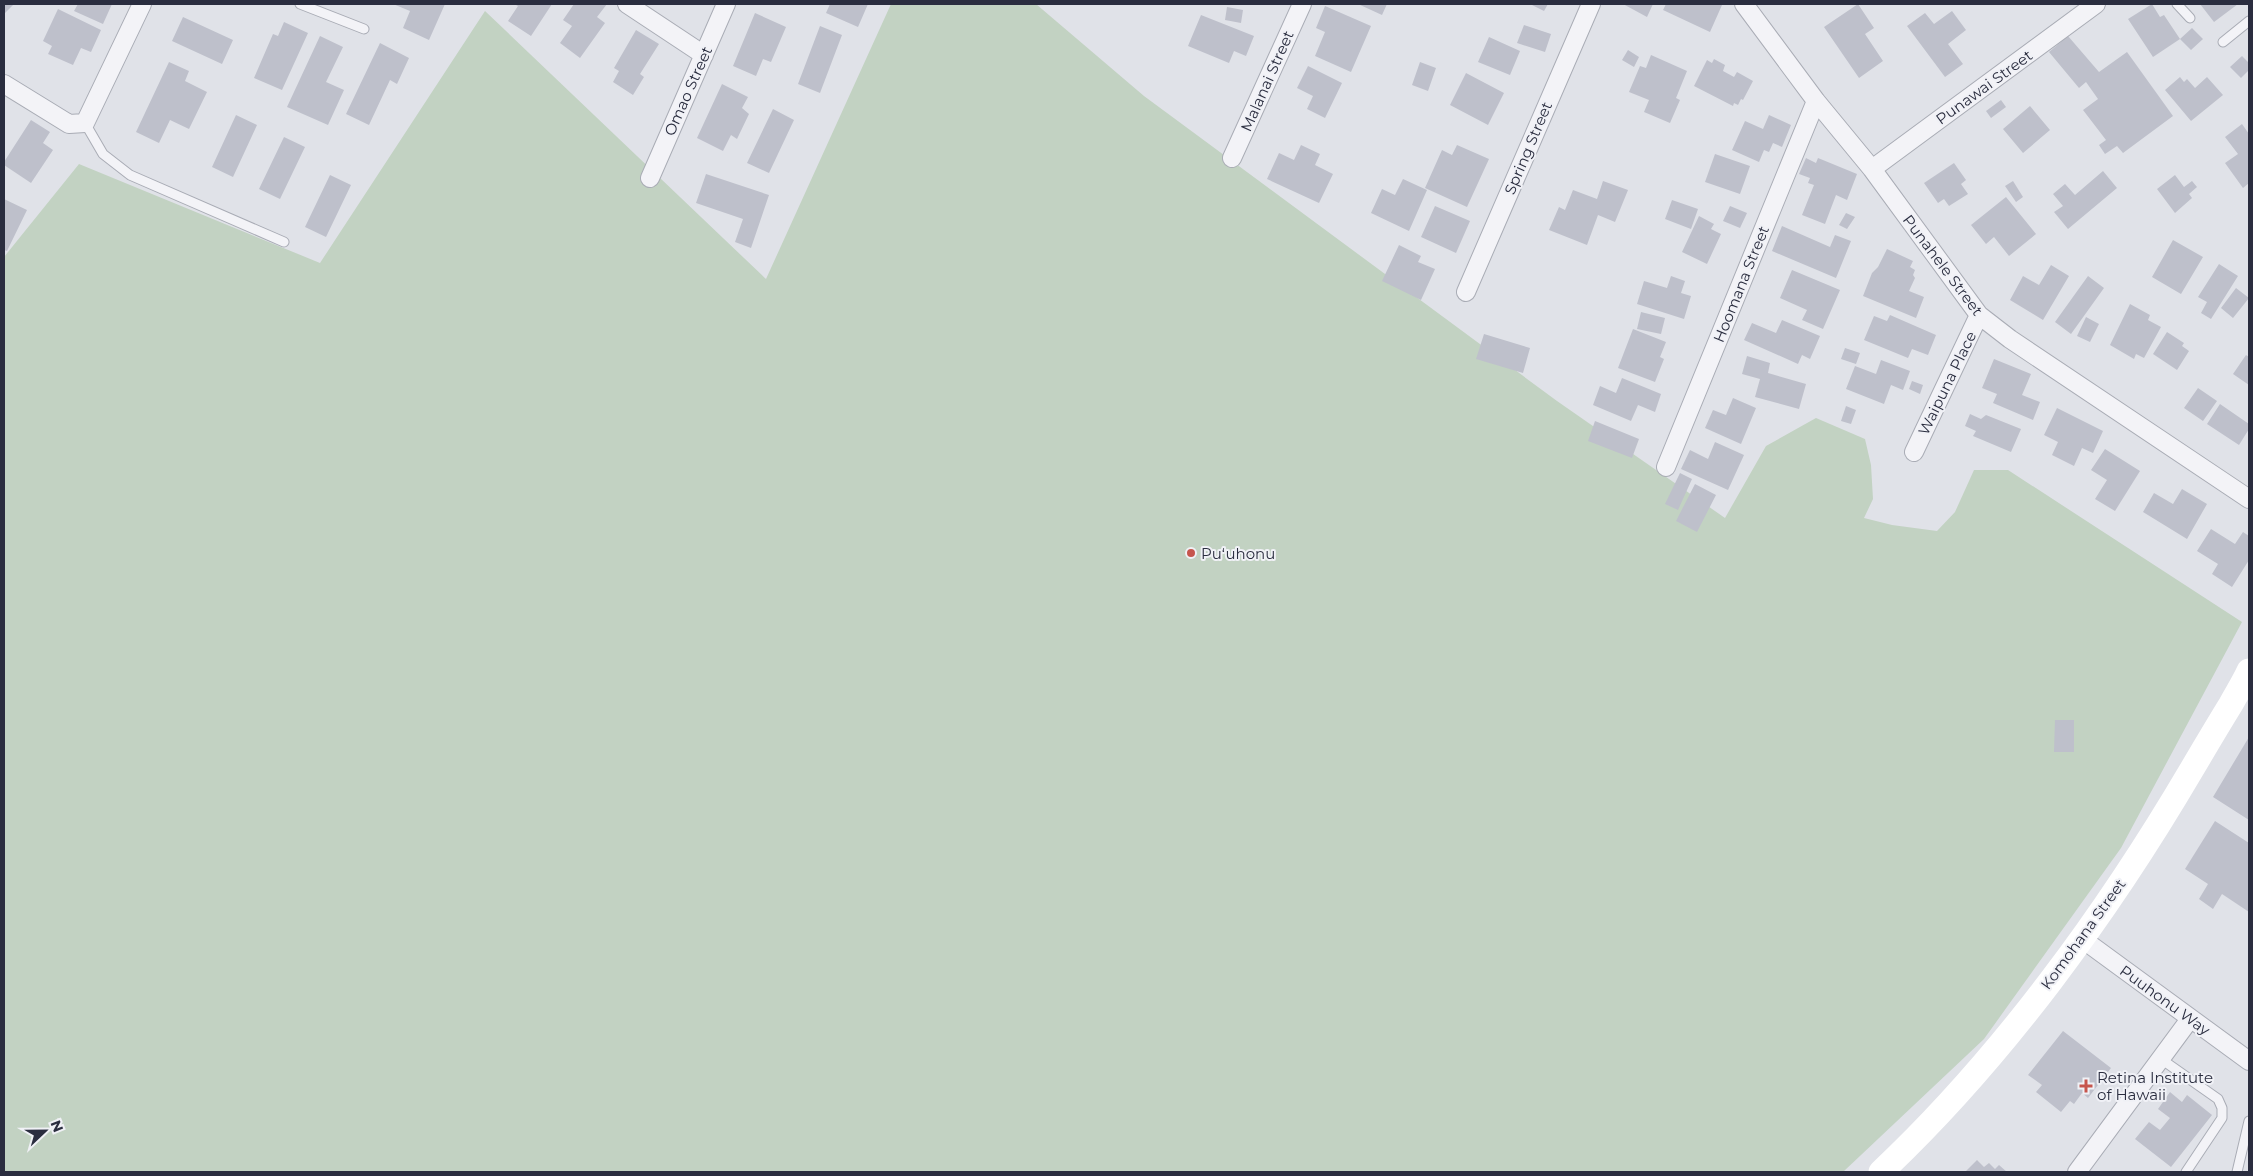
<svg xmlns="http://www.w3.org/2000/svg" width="2253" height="1176" viewBox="0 0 2253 1176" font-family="Montserrat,sans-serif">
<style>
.green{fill:#c2d2c2}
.building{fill:#bec0cb}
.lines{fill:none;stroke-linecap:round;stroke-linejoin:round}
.lane-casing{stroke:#a9acb5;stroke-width:11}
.street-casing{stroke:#a9acb5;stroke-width:20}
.lane{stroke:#f3f3f7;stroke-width:9}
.street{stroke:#f3f3f7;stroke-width:18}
.secondary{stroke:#fff;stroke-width:25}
.poi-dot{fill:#c6554d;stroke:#f0f1f6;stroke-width:2}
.labels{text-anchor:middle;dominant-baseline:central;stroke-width:4;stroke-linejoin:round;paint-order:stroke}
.street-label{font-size:15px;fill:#2a2d3f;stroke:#f0f1f6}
.poi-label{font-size:15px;fill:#2a2d3f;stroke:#f0f1f6;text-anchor:start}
</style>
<rect width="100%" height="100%" fill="#e0e2e8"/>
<!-- green -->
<path class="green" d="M891,4h145l108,92 413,305 168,117 41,-72 50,-28 49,21 6,26 2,34 -9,19 28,7 45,6 18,-19 19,-42h34l234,152 -121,226 -137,191 -141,133h-1839v-915l75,-93 241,99 165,-252 281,268z"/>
<!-- building -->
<path class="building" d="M4,4h10l-10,10z
M78,4h34l-9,20 -29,-13z
M393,4h52l-16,36 -26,-12 7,-17z
M514,4h38l-21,32 -23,-15 10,-15z
M574,4h33l-10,13 8,6 -25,35 -20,-15 12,-17 -9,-6z
M830,4h38l-10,23 -32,-14z
M1358,4h29l-5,11z
M1530,4h18l-4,7z
M1623,4h30l-6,13z
M1666,4h52l4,1 -12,27 -47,-22z
M1858,4l16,24 -9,6 18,27 -24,17 -35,-51z
M2152,4l8,13 4,-2 16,24 -27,18 -25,-38z
M2200,4h38l-24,18z
M1325,6l46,20 -20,46 -36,-16 10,-24 -9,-4z
M1227,7l16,3 -2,13 -16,-3z
M58,9l43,21 -10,22 -10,-4 -8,17 -25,-11 4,-8 -9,-5z
M1952,11l14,19 -18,14 15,20 -18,13 -38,-51 18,-13 9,11z
M755,13l31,14 -15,35 -8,-3 -7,17 -23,-10z
M1201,15l53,21 -8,20 -12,-5 -5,12 -41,-17z
M183,17l50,23 -11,24 -50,-23z
M284,22l24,11 -26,57 -28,-12 19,-44 5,2z
M1524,25l27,9 -6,18 -28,-9z
M820,26l22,9 -22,58 -22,-9z
M2192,28l11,11 -12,11 -11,-11z
M636,30l23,14 -19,30 4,3 -11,18 -20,-13 6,-11 -5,-3z
M320,36l23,11 -17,35 18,8 -16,35 -41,-18z
M2068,36l31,36 28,-20 46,64 -50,37 -6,-7 -12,8 -6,-9 7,-5 -23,-30 15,-11 -12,-17 -7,6 -30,-36z
M1489,37l31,14 -10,24 -32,-13z
M380,43l29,15 -12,26 -7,-4 -21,45 -23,-11z
M1628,50l11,7 -5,10 -12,-7z
M1651,55l36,16 -11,27 4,2 -10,23 -26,-11 5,-12 -20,-8 11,-26 6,2z
M2242,56l7,7v7l-8,8 -11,-11z
M1714,59l11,6 -2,6 11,6 3,-5 16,9 -10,19 -2,-1 -3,6 -4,-2 -1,3 -39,-20 13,-26 5,3z
M169,62l20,9 -4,10 22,11 -18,37 -19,-9 -11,23 -23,-11z
M1420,62l16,6 -8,23 -16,-6z
M1308,66l34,17 -17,35 -18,-9 6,-13 -16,-8z
M1466,73l38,20 -16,32 -38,-20z
M2180,77l4,5 3,-3 8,9 12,-11 16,18 -32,26 -26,-31z
M722,84l26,13 -6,11 7,6 -12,25 -6,-4 -8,16 -26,-13z
M2001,100l5,7 -15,11 -5,-7z
M2030,106l20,24 -27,23 -20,-24z
M773,109l21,11 -25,53 -22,-10z
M236,115l21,10 -24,52 -21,-10z
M1769,115l22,10 -9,22 -9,-4 -4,9 -5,-2 -5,12 -27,-12 13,-29 18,8z
M31,120l19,12 -7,11 10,7 -22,33 -27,-18v-3z
M2242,124l7,10v49l-6,5 -18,-25 13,-9 -13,-17z
M284,137l21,10 -25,52 -21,-10z
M1301,145l19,9 -5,11 18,9 -14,29 -52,-24 12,-26 15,7z
M1457,145l32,14 -22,48 -42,-19 17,-38 10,5z
M1715,154l35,12 -10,28 -35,-12z
M1806,158l10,5 2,-5 39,16 -10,26 -11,-5 -11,29 -23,-9 12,-30 -6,-2 2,-5 -11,-4z
M1954,163l12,17 -5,4 7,10 -19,12 -5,-7 -6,4 -14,-20z
M2103,171l14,17 -49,41 -14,-17 9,-6 -10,-12 12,-10 10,11z
M706,174l63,21 -18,53 -16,-6 8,-23 -47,-16z
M330,175l21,10 -25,52 -21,-10z
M2175,175l9,12 8,-6 5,6 -8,7 3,4 -17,15 -18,-24z
M1403,179l24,11 -18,41 -38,-18 11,-24 13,6z
M1603,181l25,9 -13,32 -17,-7 -11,30 -38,-15 10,-23 6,3 8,-20 24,9z
M2013,181l10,16 -7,5 -11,-16z
M2006,197l30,37 -27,22 -15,-19 -8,7 -15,-19z
M4,199l23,11 -20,41 -3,-1z
M1672,200l26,9 -7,20 -26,-10z
M1435,206l35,15 -14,32 -35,-16z
M1730,206l17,7 -7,15 -17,-7z
M1846,213l9,4 -8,12 -8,-4z
M1699,216l15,8 -3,5 10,5 -14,30 -25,-12z
M1782,226l48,21 5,-12 16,6 -15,37 -64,-27z
M2173,240l30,17 -22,37 -29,-17z
M1399,245l22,11 -3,6 17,7 -14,31 -39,-19z
M1887,249l26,12 -3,6 5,3 -2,5 2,3 -6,13 15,6 -8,21 -53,-22 9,-23 6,-6z
M2219,264l19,12 -27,43 -10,-6 6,-11 -9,-5z
M2051,265l18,11 -26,44 -33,-20 13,-24 16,9z
M1792,270l48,20 -17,39 -21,-9 5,-10 -27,-12z
M1671,276l14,5 -4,12 10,3 -7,23 -47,-15 7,-23 23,7z
M2088,276l16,12 -33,46 -16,-12z
M2236,288l13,10 -16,20 -12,-10z
M2130,304l20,11 -2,5 13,7 -17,31 -8,-4 -2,5 -24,-14z
M1641,312l24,6 -4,16 -24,-5z
M1890,315l46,20 -8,20 -16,-6 -4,9 -44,-18 10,-24 13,5z
M2086,317l13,7 -9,18 -13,-6z
M1782,320l38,16 -10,23 -8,-4 -4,9 -54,-24 8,-17 24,10z
M1633,329l33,13 -6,15 4,2 -9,23 -37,-14z
M2167,332l17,11 -2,3 7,5 -12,19 -24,-16z
M1484,334l46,14 -7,25 -47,-14z
M1845,348l15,5 -4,11 -15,-5z
M2246,355l3,2v28l-16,-11z
M1747,356l23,7 -2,10 38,11 -7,25 -44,-12 5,-18 -18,-5z
M1994,359l37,15 -9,21 18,7 -7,18 -40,-17 4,-9 -15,-6z
M1881,360l29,11 -7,19 -12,-5 -7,19 -38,-15 9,-23 21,8z
M1622,378l39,16 -6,18 -17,-7 -7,16 -38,-16 7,-19 16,7z
M1912,381l11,4 -3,9 -11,-5z
M2198,388l19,13 -14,20 -19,-13z
M1733,398l23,10 -15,36 -36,-16 8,-18 13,5z
M2220,404l29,20v5l-10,16 -32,-21z
M1846,406l10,4 -5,14 -10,-3z
M2057,408l46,23 -10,22 -11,-5 -8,18 -22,-11 6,-13 -14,-7z
M1970,414l11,5 5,-4 35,14 -10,23 -38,-16 3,-5 -11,-5z
M1595,421l44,18 -7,19 -44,-17z
M1715,442l29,13 -16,35 -47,-21 9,-19 18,9z
M2105,449l35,22 -25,40 -20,-12 12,-19 -16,-10z
M1680,473l12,6 -14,31 -13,-6z
M1695,484l21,11 -19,37 -21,-11z
M2182,489l25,15 -20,35 -44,-27 11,-19 19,11z
M2211,529l24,15 8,-12 6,4v24l-17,27 -20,-13 6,-10 -21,-13z
M2055,720h19v32h-20z
M2249,737v83l-36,-23z
M2215,821l34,22v69l-27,-18 -9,15 -14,-10 9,-15 -23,-15z
M2063,1031l48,37 -23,30 -6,-5 -8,11 -4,-3 -9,11 -25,-20 6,-7 -14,-10z
M2170,1092l12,10 5,-7 25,20 -41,52 -36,-28 14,-17 11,8 10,-12 -12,-9z
M1977,1160l7,7 5,-4 6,6 4,-4 8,7h-42z"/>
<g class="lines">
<!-- lane casing -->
<g class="lane-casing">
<path id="lane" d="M300,4l64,25
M2177,4l13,14
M2223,42l26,-21
M85,123l18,31 27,21 154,67
M2161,1059l57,40 4,9v10l-36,54
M2237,1172l12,-51"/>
</g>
<!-- street casing -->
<g class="street-casing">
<path id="street" d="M627,4l77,51
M1744,4l72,97 56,68 107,146 31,24 239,160
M4,84l65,40 16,-1 57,-119
M1232,158l70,-154
M1872,169l224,-165
M650,178l76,-174
M1466,292l125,-288
M1914,452l65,-137
M1666,467l150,-366
M2081,938l168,123
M2077,1172l113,-153"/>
</g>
<!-- lane -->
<use href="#lane" class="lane"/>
<!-- street -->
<use href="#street" class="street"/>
<!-- secondary -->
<path class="secondary" d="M1881,1172c121,-114 227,-260 311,-403 13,-22 26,-44 39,-65 6,-11 13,-22 18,-33"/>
</g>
<!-- markers -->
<g class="poi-dot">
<circle cx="1191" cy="553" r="5"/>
<path d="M2083.5 1078.5h5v5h5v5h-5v5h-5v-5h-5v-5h5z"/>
</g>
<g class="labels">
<!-- street labels -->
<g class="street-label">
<text transform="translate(1267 81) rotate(-66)">Malanai Street</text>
<text transform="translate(1984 87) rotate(-36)">Punawai Street</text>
<text transform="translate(688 91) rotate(-66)">Omao Street</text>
<text transform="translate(1528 148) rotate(-67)">Spring Street</text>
<text transform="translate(1943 265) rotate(53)">Punahele Street</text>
<text transform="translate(1741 284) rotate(-68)">Hoomana Street</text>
<text transform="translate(1947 383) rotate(-64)">Waipuna Place</text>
<text transform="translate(2083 934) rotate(-54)">Komohana Street</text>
<text transform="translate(2165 1000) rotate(36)">Puuhonu Way</text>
</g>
<!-- poi labels -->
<g class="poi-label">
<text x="1201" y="553">Puʻuhonu</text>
<text x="2097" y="1077">Retina Institute<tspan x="2097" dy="17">of Hawaii</tspan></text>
</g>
</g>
<!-- border -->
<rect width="2253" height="1176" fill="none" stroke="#2a2d3f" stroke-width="10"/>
<!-- north arrow -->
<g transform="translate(45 1131) rotate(68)" stroke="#f0f1f6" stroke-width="4" paint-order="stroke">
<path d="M0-4L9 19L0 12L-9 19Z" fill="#2a2d3f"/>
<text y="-8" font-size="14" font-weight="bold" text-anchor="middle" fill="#2a2d3f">N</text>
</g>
</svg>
